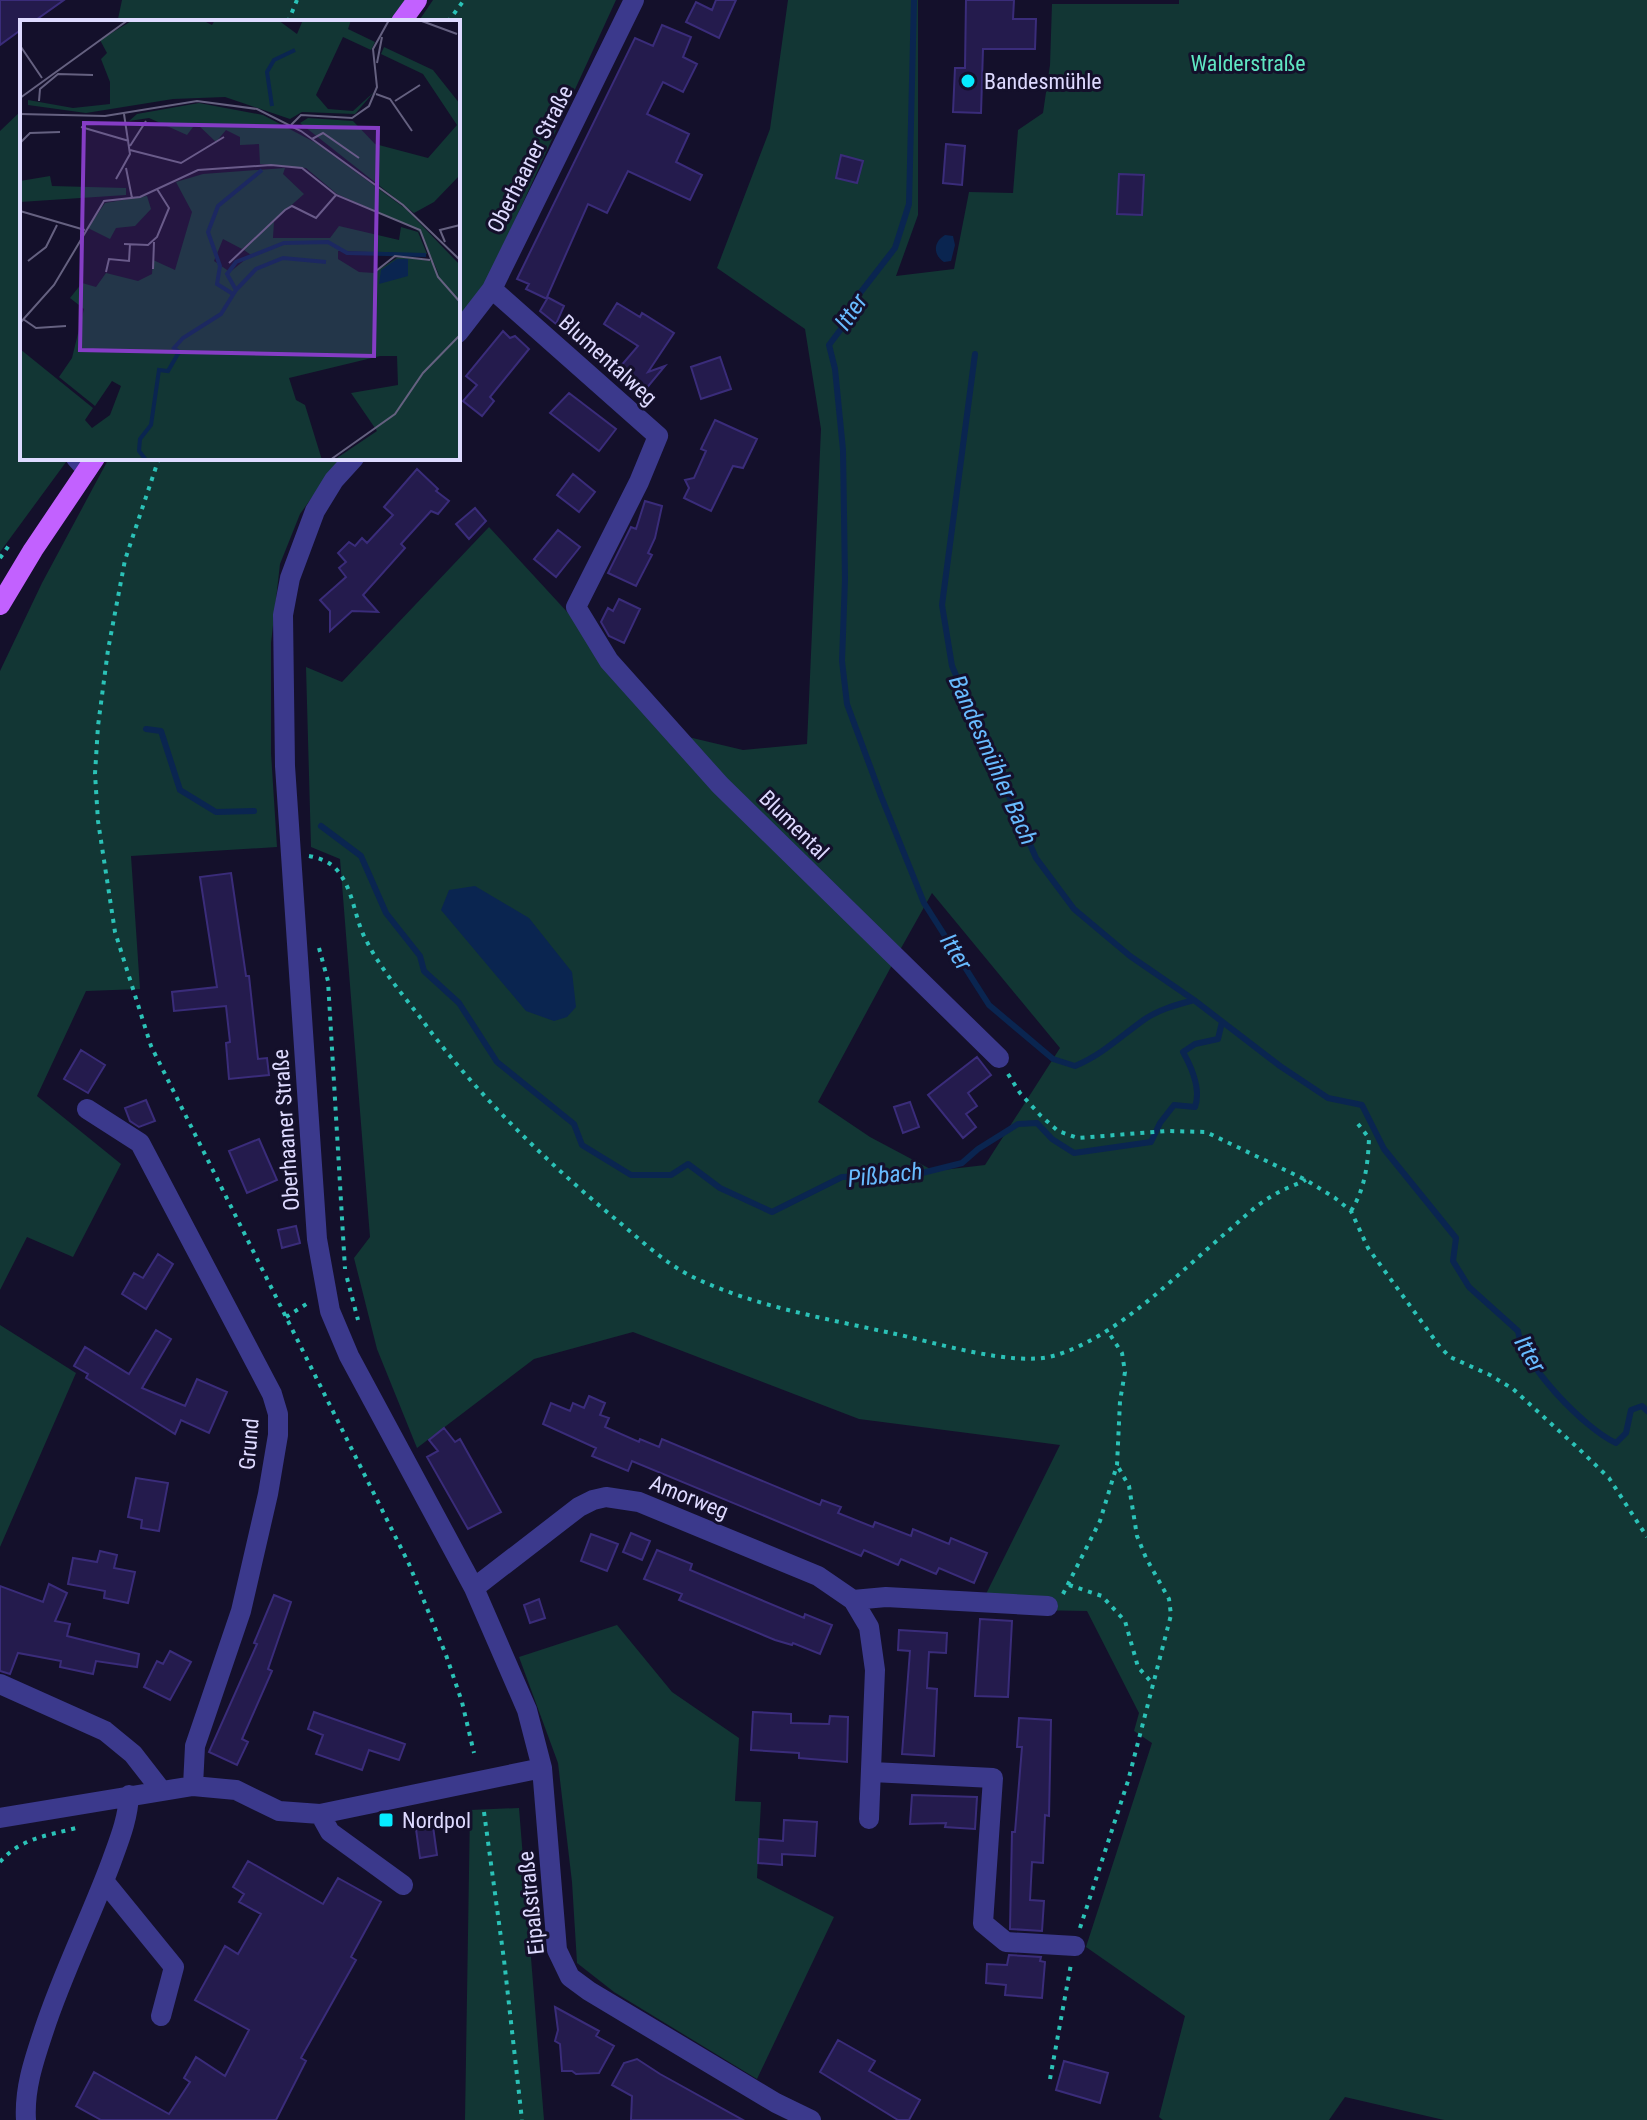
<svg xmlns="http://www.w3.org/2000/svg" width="1647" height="2120" viewBox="0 0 1647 2120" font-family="'Roboto Condensed',sans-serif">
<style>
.green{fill:#123634}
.water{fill:#0a2550}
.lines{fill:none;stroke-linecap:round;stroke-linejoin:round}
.stream{stroke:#0a2550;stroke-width:6}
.building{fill:#241b4d;stroke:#3a2c7a;stroke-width:2}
.path{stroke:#2bc2b7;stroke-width:4;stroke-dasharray:4 6;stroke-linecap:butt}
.minor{stroke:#3b398c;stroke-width:20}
.major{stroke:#c261ff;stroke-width:20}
.poi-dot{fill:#06eaff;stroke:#14102b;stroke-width:3}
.labels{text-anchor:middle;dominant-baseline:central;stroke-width:6;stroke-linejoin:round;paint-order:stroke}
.park-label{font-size:22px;fill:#5fe6c2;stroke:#14102b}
.poi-label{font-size:22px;fill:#dedaff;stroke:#14102b;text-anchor:start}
.street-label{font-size:22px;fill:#dedaff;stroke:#14102b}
.water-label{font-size:24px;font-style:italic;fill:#68bbff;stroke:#14102b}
.inset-river{fill:none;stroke:#0a2550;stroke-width:4}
.inset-road{fill:none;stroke:#656180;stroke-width:2}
.view{fill:#853dc5;fill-opacity:0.15;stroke:#853dc5;stroke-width:4}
.inset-edge{fill:none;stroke:#dedaff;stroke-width:4}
</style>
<rect width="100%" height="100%" fill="#14102b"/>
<!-- green -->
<path class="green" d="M122,0h283l-16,22h-275l4,-3z
M433,0h183l-129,281 -29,40v-299h-40z
M788,0h130v215l-22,61 58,-7 15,-77 44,1 5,-63 25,-17 7,-48 2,-61h127v-4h468v2120h-203l-99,-23 -16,23h-166l-4,-3 26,-101 -99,-69 66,-204 -18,-12 5,-18 -52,-102 -104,-2 3,-15 74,-149 -201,-26 -226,-87 -99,27 -117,89 -40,-99 -23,-91 16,-21 -30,-378 -29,-12 -5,-180 36,15 147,-155 403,438 -74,137 52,35 64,34 51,-6 75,-117 -128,-155 -32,57 -216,-214 59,14 64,-6 14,-315 -16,-100 -88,-61 53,-139z
M22,110v348h47l-69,94v-421z
M109,458h231l-40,56 -20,50 -9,79v110l6,94 -146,9 9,133 -54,2 -49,105 84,68 -48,93 -46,-20 -27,53v-619l42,-88z
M0,1325l76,48 -76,174z
M617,1625l55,67 67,46 -4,63 26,1 -4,76 77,39 -77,162 -143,-87 -37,-29 -5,-81 -14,-119 -39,-106z
M519,1808l25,312h-79l5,-310z"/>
<!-- water -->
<path class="water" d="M945,235l8,1 2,9 -4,16 -7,1c-11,-7 -11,-20 1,-27z
M475,886l54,32 43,54 4,35 -9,10 -13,4 -28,-10 -85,-101 8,-20z"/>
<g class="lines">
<!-- stream -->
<path class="stream" d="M914,0l-5,204 -14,44 -38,49 -13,28 -15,20 6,24 8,81 2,129 -3,82 5,43 34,92 43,107 65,102 64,54 22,7c27,-11 46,-30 70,-47 15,-10 31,-14 49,-19l86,66 48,32 34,7 22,44 72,89 -3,23 16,26 49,44c4,33 67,98 98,112l10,-10 5,-23 11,-4 5,5
M975,354l-33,251 10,61 84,192 38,51 56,47 64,44
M146,729l15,2 19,59 36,22 38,-1
M321,826l40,30 25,57 34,43 4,15 35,32 38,59 77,62 8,21 49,30h40l17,-11 32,24 52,24 70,-35 80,-4 40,-10 16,-14 40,-25 19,-1 15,16 22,14 77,-11 9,-19 14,-18 21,2c6,-17 -3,-39 -12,-55l12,-8 23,-5 4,-17"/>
</g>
<!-- building -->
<path class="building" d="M0,0h64l-31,22h-11v7l-22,16z
M716,0h20l-17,38 -33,-16 10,-20 16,8z
M966,0h48l-1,19h23l-1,30h-52l-2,64 -28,-1 2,-44h10z
M662,25l29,12 -8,20 14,7 -14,28 -20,-10 -16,32 42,20 -13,28 26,13 -12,25 -62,-29 -21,42 -19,-9 -41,93 17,9 -8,18 -16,-13 7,-12 -21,-10 3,-5 -12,-5 118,-241 18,8z
M946,144l19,2 -3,39 -19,-2z
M841,155l22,6 -6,22 -21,-5z
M1119,174l25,1 -2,40 -25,-1z
M617,303l23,14 2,-4 32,20 -26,39 17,-6 -25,30 -26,-22 24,-28 -34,-22z
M503,331l7,7 5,-2 14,13 -39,48 4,4 -12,15 -19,-15 14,-16 -11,-9z
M720,357l11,32 -30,10 -10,-32z
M569,393l47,36 -17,22 -49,-38z
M715,420l42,19 -14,29 -10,-2 -22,45 -27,-13 5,-10 -4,-8 9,-2 12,-27 -5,-2z
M417,469l21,20 -2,2 13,10 -11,13 -7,-3 -30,33 4,4 -42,47 15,17 -26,-1 -22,20v-20l-10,-11 26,-23 -7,-9 7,-6 -8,-9 11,-11 6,4 7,-8 5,5 26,-28 -9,-8z
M573,474l22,18 -16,20 -22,-17z
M645,501l17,5 -7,32 -7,15 4,2 -16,31 -28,-13 23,-46 5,2z
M475,508l11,13 -17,18 -13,-15z
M558,530l22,17 -24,30 -22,-18z
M619,599l21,10 -16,34 -15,-7 -8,-14 7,-14 5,3z
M231,873l15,103h3l9,83 9,-1 2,17 -40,4 -3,-36 4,-1 -4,-36 -52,5 -2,-19 45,-5 -17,-110z
M81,1050l24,15 -17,28 -24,-14z
M977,1057l14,18 -23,18 9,13 -11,8 10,13 -13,11 -35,-43z
M146,1100l9,21 -16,6 -9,-6 -5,-13z
M910,1102l9,25 -16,6 -9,-26z
M259,1139l18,41 -30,13 -18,-42z
M296,1226l4,17 -18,5 -4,-18z
M158,1254l15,10 -27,45 -24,-15 12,-21 9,5z
M156,1330l15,9 -29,49 43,18 12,-27 30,13 -18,41 -28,-13 -6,14 -89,-56 2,-4 -14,-8 11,-19 44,27z
M589,1396l16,7 -5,12 9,3 -4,9 34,15 1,-3 19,8 3,-8 158,66 2,-5 19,7 -3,6 35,14 2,-5 36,14 2,-7 36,15 2,-6 36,15 -13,30 -35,-15 -3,6 -35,-15 -3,6 -34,-15 -3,6 -229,-95 -4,10 -36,-15 4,-8 -53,-24 8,-21 19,8 3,-8 11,5z
M444,1428l11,14 5,-3 41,73 -33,17 -41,-72 11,-6 -9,-11z
M136,1478l32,5 -9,48 -18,-3 1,-8 -14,-3z
M631,1533l19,8 -8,19 -19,-8z
M591,1534l27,10 -11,27 -26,-10z
M657,1550l35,14 -2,6 114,48 1,-4 27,11 -12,29 -27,-11 -1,2 -17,-5 -96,-40 3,-6 -38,-15z
M100,1551l17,4 -3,13 21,4 -7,31 -24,-5 1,-7 -37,-7 5,-26 24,4z
M49,1584l18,9 -12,28 15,3 -3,12 72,18 -2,13 -41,-6 -3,13 -33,-7 1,-6 -43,-8 -8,21 -10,-3v-85l43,16z
M274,1595l17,7 -23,67 4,2 -30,68 6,3 -11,23 -28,-13 48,-108 -3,-1z
M539,1599l6,19 -15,5 -6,-18z
M980,1619l32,2 -4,76 -33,-1z
M899,1630l48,3 -1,20 -17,-1 -2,36 10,1 -3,67 -32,-2 8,-103 -12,-1z
M170,1651l21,11 -21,38 -26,-13 13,-26 6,3z
M314,1712l91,32 -6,16 -30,-10 -7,20 -46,-16 7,-19 -15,-6z
M753,1712l38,2v9l38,1 1,-8 18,1 -1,45 -48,-4v-5l-48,-3z
M1019,1718l32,2 -2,96 -4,-1 -2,48 -11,-1 -2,38 14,1 -2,30 -32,-2 2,-97h3l7,-85h-5z
M912,1795l65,2 -2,32 -30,-2 1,-4 -36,1z
M432,1819l5,36 -17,3 -5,-36z
M784,1820l33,2 -2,34 -33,-2v11l-24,-2 1,-24 24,2z
M248,1861l75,43 15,-26 43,24 -30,55 5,3 -55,98 5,3 -30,59h-175l-25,-14 18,-34 75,42 21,-32 -6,-4 12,-21 29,19 24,-46 -54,-30 30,-54 13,8 23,-40 -22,-12 5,-8 -11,-7z
M1009,1955l32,2 -1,4 5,1 -3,36 -37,-3 1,-10 -20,-2 1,-19 20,1z
M555,2007l44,24 -3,5 18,10 -15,27 -23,1 -4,-3h-10l-2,-27 -5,-3 3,-11z
M838,2040l37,21 -6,10 51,29 -11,20h-11l-78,-48z
M637,2059l23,15 83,46h-112l1,-24 -20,-11 12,-22z
M1064,2061l44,12 -8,30 -44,-13z"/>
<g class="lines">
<!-- path -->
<path class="path" d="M288,22l9,-22
M448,22l16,-22
M159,458l-34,102 -17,90 -10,76 -3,48 3,47 17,111 36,114 258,518 37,91 16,47 12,51
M0,558l10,-14
M309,856c11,2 21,6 28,14 17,20 17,48 29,70 16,32 41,59 62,88 54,72 122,137 191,194 24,20 48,43 76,56 59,28 132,41 196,55 43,9 121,34 162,23 64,-18 124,-82 174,-124 15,-13 29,-27 45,-36 11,-7 23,-11 34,-16
M319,948l9,33 17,288
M1008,1074l12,19 21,23 17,15 20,7 88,-7 40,1 100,48 29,18 16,13 17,37 72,99 10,10 40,18 23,14 66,60 30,29 38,59
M1351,1211c14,-22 17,-47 18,-73l-11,-14
M347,1278l11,42
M286,1317l22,-14
M1069,1585l33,11 23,25 13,46 15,17
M1063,1594l37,-73 17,-56 3,-64 5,-29 -3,-19 -15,-23
M484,1812l20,148 18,160
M0,1862c21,-24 46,-26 76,-34
M1080,1928l48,-147 43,-166 -2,-16 -23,-41 -9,-22 -8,-50 -12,-21
M1050,2079l21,-115"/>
<!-- minor -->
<path class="minor" d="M492,289l166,147 -19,46 -63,125 33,54 111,124 279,273
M458,333l34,-44 142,-289
M76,458l11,12
M354,458l-20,22 -19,31 -25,67 -7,37 2,151 32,473 13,72 19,45 125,232 53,122 15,58 15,182 13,27 19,14 187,112 35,17
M87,1109l53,34 132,251 6,20v21l-10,59 -27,117 -46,135 -2,40
M474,1588l105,-81 14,-7 13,-3 33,5 179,74 35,24 16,27 6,43 -6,149
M853,1600l33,-3 162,9
M0,1684l105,47 28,23 28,36
M872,1772l121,6 -10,145 23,19 69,4
M320,1814l10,18 73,53
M0,1818l193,-32 43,4 43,21 41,3 222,-46
M104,1881l70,86 -13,49
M26,2120c-2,-31 8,-60 18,-90 19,-58 47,-113 68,-170 8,-22 16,-42 17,-65"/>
<!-- major -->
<path class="major" d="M401,22l16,-22
M0,605l33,-55 62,-92"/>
</g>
<!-- markers -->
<g class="poi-dot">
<circle cx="968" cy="81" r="8"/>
<rect x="378" y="1812" width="16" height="16" rx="4"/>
</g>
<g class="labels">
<!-- park labels -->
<g class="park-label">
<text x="1248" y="63">Walderstraße</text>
</g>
<!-- poi labels -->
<g class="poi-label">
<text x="984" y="81">Bandesmühle</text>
<text x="402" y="1820">Nordpol</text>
</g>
<!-- street labels -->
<g class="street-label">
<text transform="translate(530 159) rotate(-63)">Oberhaaner Straße</text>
<text transform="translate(608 360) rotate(42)">Blumentalweg</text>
<text transform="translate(794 825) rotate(45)">Blumental</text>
<text transform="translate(286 1130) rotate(-94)">Oberhaaner Straße</text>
<text transform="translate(249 1444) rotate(-85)">Grund</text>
<text transform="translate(689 1497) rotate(22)">Amorweg</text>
<text transform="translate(531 1903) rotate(-96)">Eipaßstraße</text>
</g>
<!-- water labels -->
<g class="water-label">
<text transform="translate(851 312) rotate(-56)">Itter</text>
<text transform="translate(993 760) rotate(66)">Bandesmühler Bach</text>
<text transform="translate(956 952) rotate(58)">Itter</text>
<text transform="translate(885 1175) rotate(-6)">Pißbach</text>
<text transform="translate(1530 1354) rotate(60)">Itter</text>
</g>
</g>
<!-- overview -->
<g transform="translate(20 20)">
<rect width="440" height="440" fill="#14102b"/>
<path d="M113,0h69l10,5 3,-5h63l19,14 6,-14h48l-3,9 27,13 -4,8 -28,-13 -27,58 12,14 25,2 21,-19 -19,22 -53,-2 -12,7 -65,-22 -52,2 -87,14 -58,-8v-5l45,8 37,-4v-22l-9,-23 6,-6 -7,-13zM364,27l49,23 27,34v71l-26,27 -20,11 -114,-90 8,-5 45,3 22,23 53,14 29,-33 -34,-51 -42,-20zM179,83l64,12 53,28 90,66 54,56v195h-126l43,-29 -26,-38 47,-8 -1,-29h-17l-91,22 7,22 9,5 17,55h-302v-111l73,59 -8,12 7,8 18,-13 11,-29 -9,-5 -17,25 -36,-29 13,-19 12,-49 -14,-11 12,-15 14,4 10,-14 32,8 14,-7 1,-14 22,10 17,-58 -16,-30 27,-8 82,-6 -2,6 21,20 -62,55 -19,-10 -9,22 16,11 21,-17 -7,-5 30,-29 -1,17h57l9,-12 60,14 2,-13 17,5 9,22 -89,-3v8l21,13 15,1 24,-16 33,4 9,16 -19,-43 -5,-5 -79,-35 -31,-26 -46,-4 -1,-20 -19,1v-8l-14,-7 -10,12 -20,-19 -9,12 -38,-17 -20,3 8,-7zM30,156l2,10 74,2v7l-106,7v-21zM127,176l4,13 -16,17 -19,2 -6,11 -22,-11 17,-25z" fill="#123634"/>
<path d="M377,239h11v17l-29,8 2,-14z" fill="#0a2550"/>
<path class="inset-river" d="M252,86l-5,-34 7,-12 21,-10M216,270l20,-21 27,-11 43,4M213,274l-16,-10 3,-18 -12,-34 10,-26 44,-36M126,440l-7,-9 1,-12 11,-14 8,-55 9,1 11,-19 -5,-4 9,-10 38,-24 15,-24 -9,-16 9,-12 48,-19 44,-1 19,11 79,2"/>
<path class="inset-road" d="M399,0l38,14M1,27l21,31M357,43l5,-26M356,74l14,5 22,32M0,78l108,-78M19,81l1,-12 18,-15 35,1M375,81l25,-16M0,94l85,2 92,-15 60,8 44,22 102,74 57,55M271,105l10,-10 51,3 17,-12 8,-19 -4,-38 16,-29M61,107l48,14M292,119l11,-6 36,25M0,123l10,-10 30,-1M110,126l16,-25M110,130l51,13 43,-26M106,148l6,30M96,159l14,-25 -6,-40M0,191l65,19M425,222l-5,-12 20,-5M104,224l24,1 9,-8 12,-29 -12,-19M8,241l18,-14 11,-22M209,243l56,-53 7,-4 24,12 20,-23M133,249l1,-27M86,252l3,-13 20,2 1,-17M355,270l1,-19 19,-15 35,4M3,299l13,9 30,-2M0,303l34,-38 50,-84 36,-4 58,-27 73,-5 31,3 34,27 84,35 18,47 22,25M310,440l65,-46 28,-41 37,-38"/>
<path class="view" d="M64,103l294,5 -4,228 -294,-6z"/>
<rect width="440" height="440" class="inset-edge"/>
</g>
</svg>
